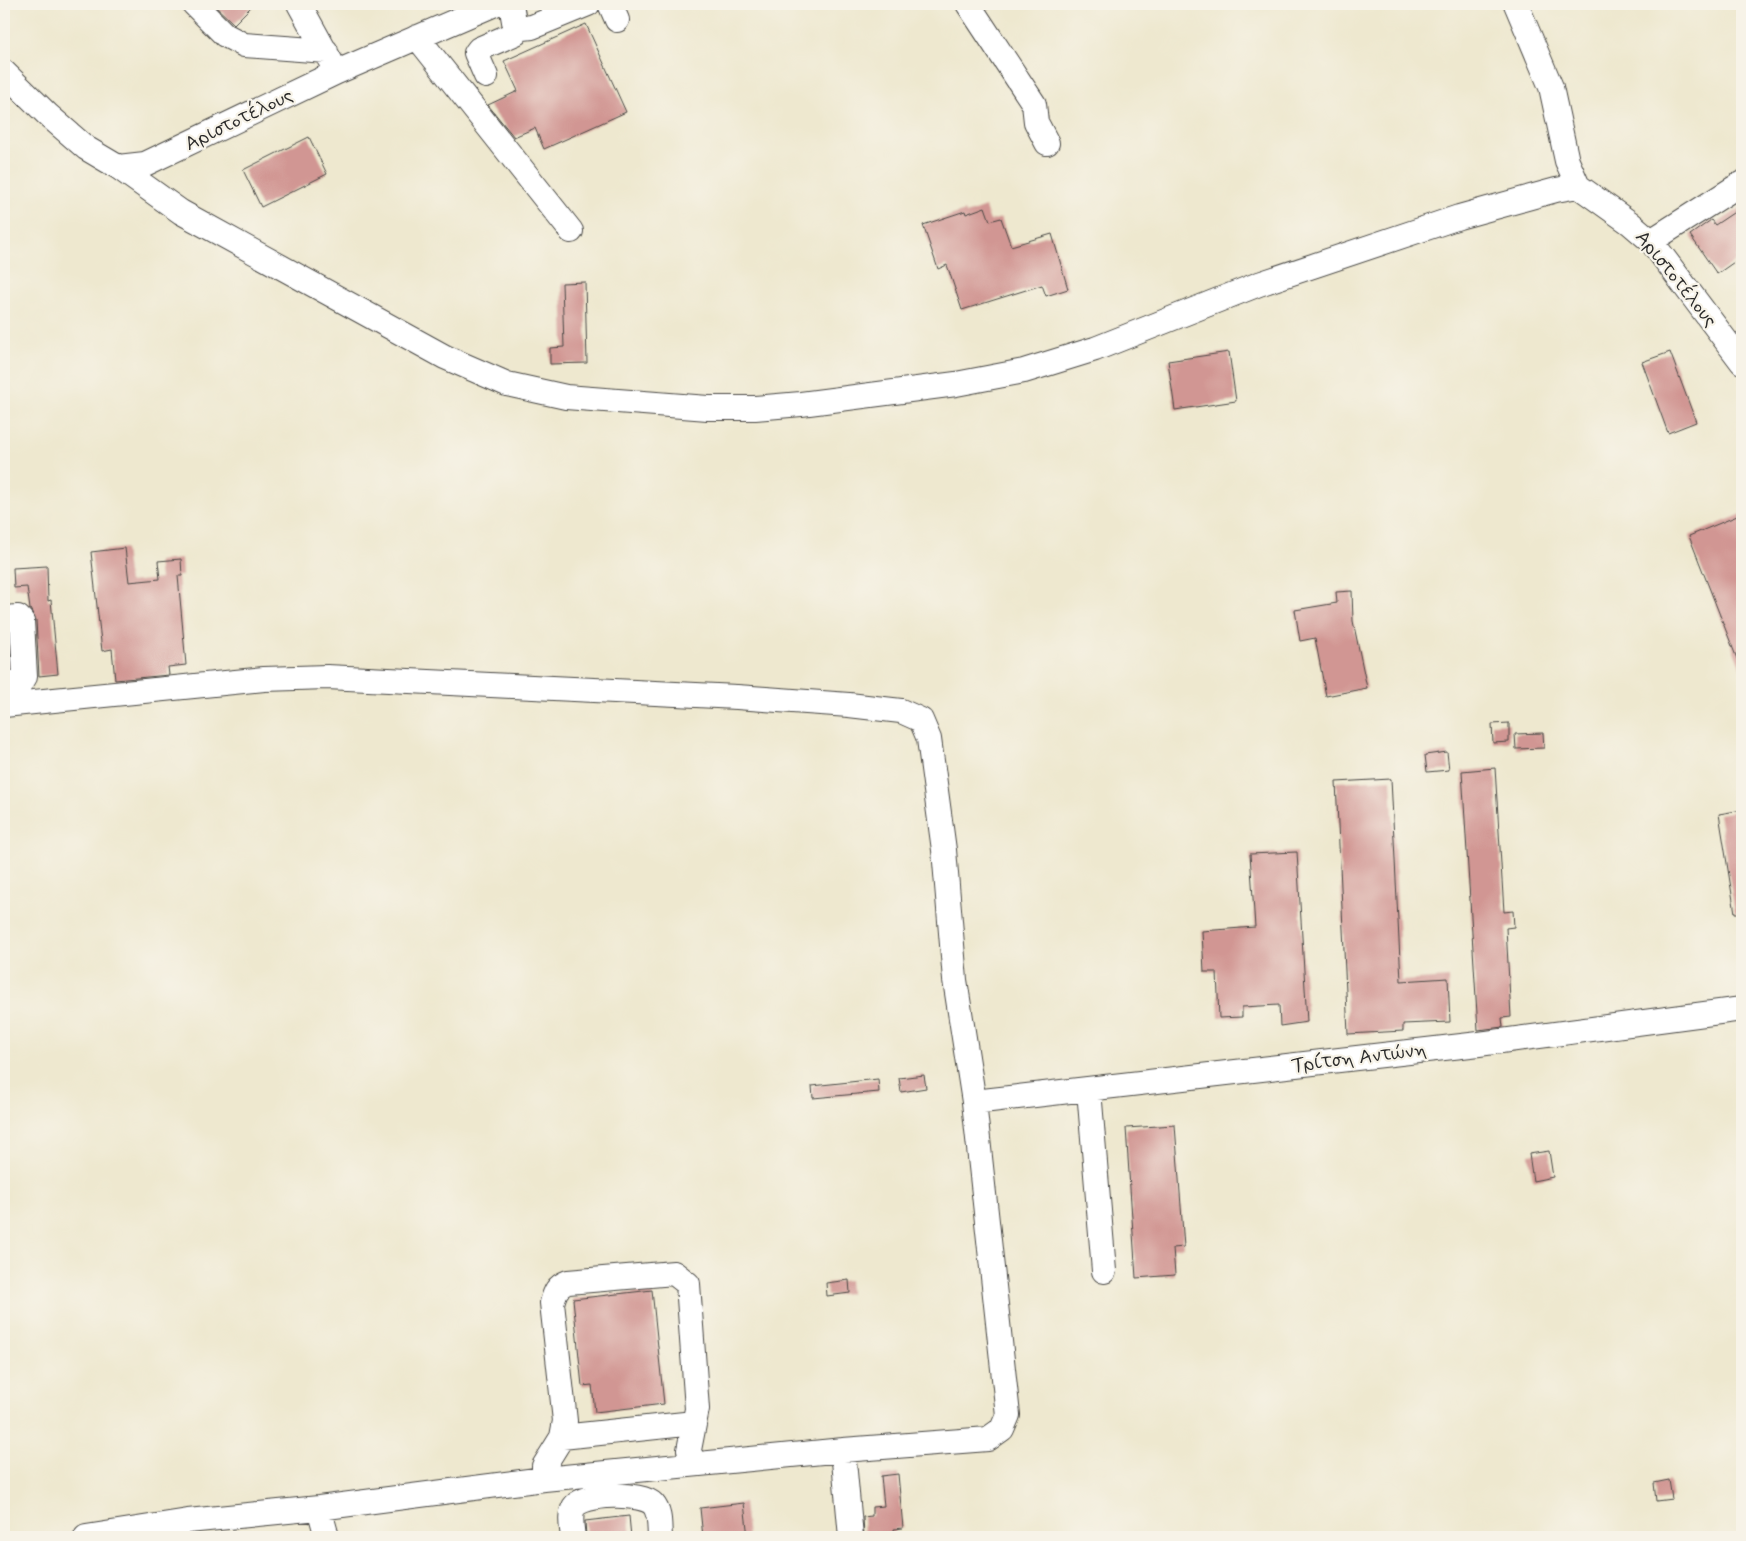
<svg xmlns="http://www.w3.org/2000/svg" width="1746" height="1541" viewBox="0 0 1746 1541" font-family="Mynerve,sans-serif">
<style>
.building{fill:#d19693}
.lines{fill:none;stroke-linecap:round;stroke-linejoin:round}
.minor-casing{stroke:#484744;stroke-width:26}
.minor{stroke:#fff;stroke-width:24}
.labels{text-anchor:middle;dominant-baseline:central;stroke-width:4.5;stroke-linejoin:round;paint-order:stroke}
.street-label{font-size:20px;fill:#2b2b2b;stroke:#f7f3e8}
</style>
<rect width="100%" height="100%" fill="#f7f3e8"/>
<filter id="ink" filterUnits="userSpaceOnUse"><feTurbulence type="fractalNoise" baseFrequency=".02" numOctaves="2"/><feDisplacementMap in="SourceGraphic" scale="10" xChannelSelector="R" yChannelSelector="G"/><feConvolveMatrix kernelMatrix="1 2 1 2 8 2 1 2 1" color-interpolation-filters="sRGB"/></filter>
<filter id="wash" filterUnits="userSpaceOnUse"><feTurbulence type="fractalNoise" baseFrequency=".0096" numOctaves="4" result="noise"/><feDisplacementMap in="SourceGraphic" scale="20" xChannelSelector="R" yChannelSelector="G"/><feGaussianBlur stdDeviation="1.12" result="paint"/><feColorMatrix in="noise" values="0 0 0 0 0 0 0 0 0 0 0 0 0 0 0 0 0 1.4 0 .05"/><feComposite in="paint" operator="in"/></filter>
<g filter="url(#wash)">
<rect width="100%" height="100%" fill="#eee8cf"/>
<g id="blocks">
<!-- building -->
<path class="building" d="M213,4h41l-20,20z
M586,24l40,88 -82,37 -9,-21 -21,9 -26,-32 30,-14 -14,-30z
M309,137l18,37 -66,33 -18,-37z
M985,207l5,14 11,-3 10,28 41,-12 16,55 -22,7 -4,-11 -80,25 -15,-45 -9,4 -15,-44 42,-14 1,3z
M1742,207v45l-6,5 1,3 -20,14 -27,-39 21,-15 4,5z
M585,282l2,81 -37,1v-16l14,-1 -2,-64z
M1229,352l7,49 -61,9 -7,-49z
M1670,352l26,70 -28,11 -26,-71z
M1742,514v155h-1l-52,-133z
M125,548l4,34 31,-3 -2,-18 23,-2 1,17h-4l8,89 -18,2 1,8 -54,5 -3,-31 -10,2 -11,-99z
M47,566l1,35 3,-1 7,74 -19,2 -3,-56 -6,-11 -3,-22 -13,1 -1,-20z
M1352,591l1,30 14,67 -41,8 -11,-58 -15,3 -5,-31 42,-7 -1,-11z
M9,631l2,34 -7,1v-34z
M1509,723v19l-16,1 -1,-19z
M1543,733l1,15 -28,1 -1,-15z
M1447,752l2,18 -22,2 -2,-17z
M1495,768l9,144 9,-1 1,16 -8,1 5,89 -9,1 1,9 -25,3 -16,-259z
M1391,779l10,202 47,-3 2,44 -47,2v7l-55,3 -12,-252z
M1742,810v103h-7l-16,-99z
M1297,852l10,170 -27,4 -1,-21 -37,2v10l-23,1 -2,-46h-13l-2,-41 53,-4 -5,-73z
M924,1075l2,13 -25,4 -2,-14z
M878,1079l1,13 -66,6 -1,-12z
M1175,1125l9,122 -11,1 2,27 -39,3 -10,-150z
M1549,1151l4,26 -20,4 -4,-27z
M849,1280l1,13 -23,3 -1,-13z
M652,1290l12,114 -69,8 -3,-27 -10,1 -9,-87z
M898,1474l5,54 -9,1 1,8h-31l-1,-20 9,-1v-9l12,-1 -3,-30z
M1669,1480l3,19 -16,2 -2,-18z
M744,1503l4,34h-45l-3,-29z
M629,1516l2,21h-45l-1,-16z"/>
</g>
</g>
<g filter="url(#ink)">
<use href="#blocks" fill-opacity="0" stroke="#484744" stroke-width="1"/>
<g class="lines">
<!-- minor casing -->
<g class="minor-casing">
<path id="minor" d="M194,4l31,31 19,10 82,6
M299,4l32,58
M610,4l7,16
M968,4l66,100 2,18 11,21
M1516,4l35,83 16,74 11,25
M516,26l7,2 9,-1 56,-23
M417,37l154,194
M4,72l44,43 38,33 32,19 27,-3 192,-92 158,-68
M486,76l-10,-23 3,-4 37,-16 -5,-29
M118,167l63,45 264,145 62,27 59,13 142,11h47l46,-4 155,-20 68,-13 71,-22 164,-65 200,-67 97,-27 22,-4
M1578,186l52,37 21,18 91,121
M1651,241l91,-58
M4,618l14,-1 4,4 3,56 -4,5 -17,2
M4,705l260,-26 63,-2 410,20 112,8 52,6 20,9 8,19 15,111 11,130 19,122 34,313 -6,14 -14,10 -145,11 -299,29 -225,29 -131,13 -102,16
M1089,1090l15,181
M974,1102l505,-58 263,-35
M562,1437l132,-14
M843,1450l8,87
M544,1479v-13l18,-29 3,-16 -13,-118c3,-11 5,-17 16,-21l106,-9 14,11 9,125 -8,41 4,14
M319,1508l8,29
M573,1537c-1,-9 -4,-21 1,-30 9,-14 68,-15 79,-3 8,9 6,23 7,33"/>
</g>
<!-- minor -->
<use href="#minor" class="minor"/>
</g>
</g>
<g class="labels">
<!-- street labels -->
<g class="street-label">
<text transform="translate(239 120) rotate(-26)">Αριστοτέλους</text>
<text transform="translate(1676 279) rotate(51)">Αριστοτέλους</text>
<text transform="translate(1359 1058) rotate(-7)">Τρίτση Αντώνη</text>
</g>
</g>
<!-- margin -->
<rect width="1746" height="1541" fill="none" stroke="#f7f3e8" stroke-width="20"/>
</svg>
